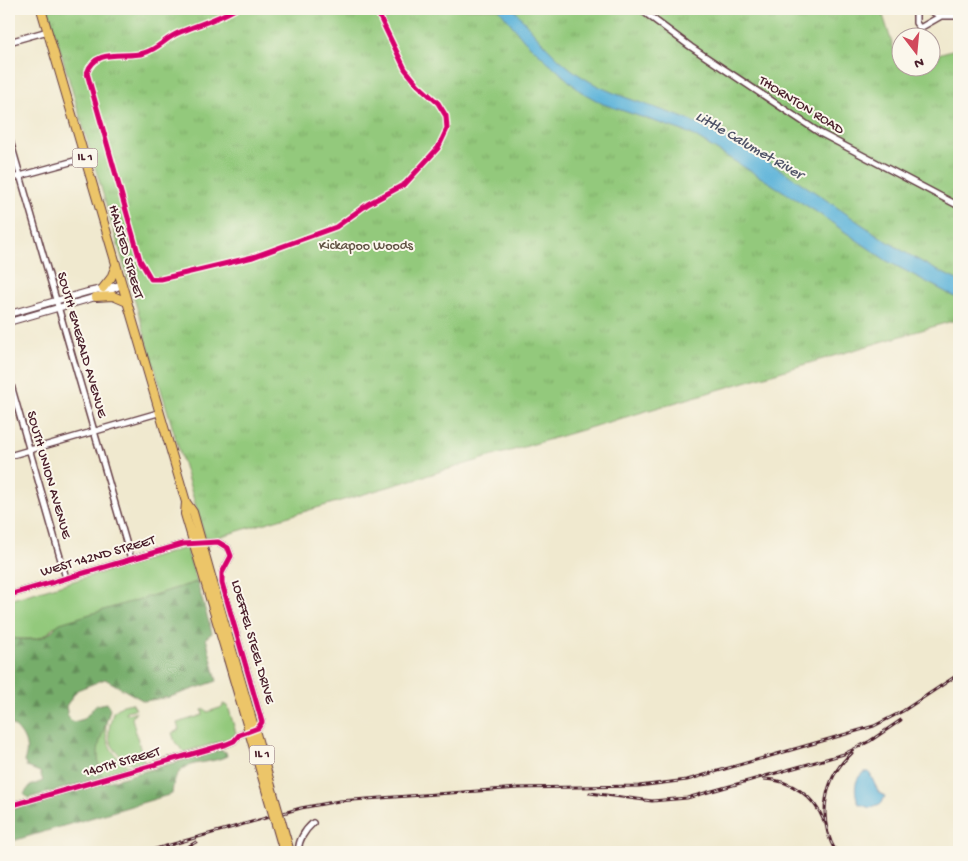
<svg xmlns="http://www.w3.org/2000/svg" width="968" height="861" viewBox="0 0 968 861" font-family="'Gochi Hand',sans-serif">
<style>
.green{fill:#93c97b;stroke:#6e7453}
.forest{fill:url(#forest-firs);stroke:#60664b}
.park{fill:url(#park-tufts);stroke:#6e7453}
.water{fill:#5cb3d9;stroke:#536982}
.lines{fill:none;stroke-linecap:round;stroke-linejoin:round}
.minor-casing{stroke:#633d44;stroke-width:8}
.tertiary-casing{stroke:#633d44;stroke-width:8}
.primary-casing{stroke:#633d44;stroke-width:10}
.minor{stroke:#fff;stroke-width:5}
.tertiary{stroke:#fff;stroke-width:5.5}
.primary{stroke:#ecc569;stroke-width:8}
.rail-casing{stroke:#4a1f2b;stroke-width:3}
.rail{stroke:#fbf7ec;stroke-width:1;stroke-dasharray:4;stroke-linecap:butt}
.primary-bridge-casing{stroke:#633d44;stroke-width:10;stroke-linecap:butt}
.primary-bridge{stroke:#ecc569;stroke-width:8}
.cycleway-casing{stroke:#fbf7ec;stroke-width:8}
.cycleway{stroke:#d6006c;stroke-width:5}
.labels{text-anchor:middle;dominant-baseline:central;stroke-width:4;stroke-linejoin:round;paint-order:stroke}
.shield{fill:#fbf7ec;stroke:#7f6065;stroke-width:1}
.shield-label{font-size:12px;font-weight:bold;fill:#4a1f2b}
.street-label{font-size:14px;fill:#4a1f2b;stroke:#fbf7ec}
.park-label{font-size:14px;fill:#605243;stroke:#fbf7ec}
.water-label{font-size:15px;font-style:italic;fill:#505368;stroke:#fbf7ec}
</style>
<defs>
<pattern id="forest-firs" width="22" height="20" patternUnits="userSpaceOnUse" patternTransform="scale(1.25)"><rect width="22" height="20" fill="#76ad6b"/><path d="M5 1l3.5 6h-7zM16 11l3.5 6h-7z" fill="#638c58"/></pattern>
<pattern id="park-tufts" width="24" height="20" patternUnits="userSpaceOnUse" patternTransform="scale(1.25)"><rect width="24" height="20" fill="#93c97b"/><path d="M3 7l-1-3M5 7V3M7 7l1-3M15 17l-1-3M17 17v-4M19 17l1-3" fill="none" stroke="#80ac6a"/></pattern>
</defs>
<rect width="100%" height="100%" fill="#fbf7ec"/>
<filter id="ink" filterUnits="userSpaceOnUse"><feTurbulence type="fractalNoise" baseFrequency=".02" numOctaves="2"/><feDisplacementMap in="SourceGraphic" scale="10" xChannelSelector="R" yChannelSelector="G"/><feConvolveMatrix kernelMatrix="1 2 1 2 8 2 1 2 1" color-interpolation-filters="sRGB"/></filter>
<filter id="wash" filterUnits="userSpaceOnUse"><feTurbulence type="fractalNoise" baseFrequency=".0096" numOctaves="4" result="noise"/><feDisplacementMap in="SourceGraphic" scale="20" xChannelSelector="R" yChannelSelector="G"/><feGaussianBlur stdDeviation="1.12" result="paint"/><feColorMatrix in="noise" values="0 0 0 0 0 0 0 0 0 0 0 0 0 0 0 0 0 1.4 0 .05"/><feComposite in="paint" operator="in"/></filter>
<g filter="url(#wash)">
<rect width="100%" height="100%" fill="#f0e9cf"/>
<!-- green -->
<path class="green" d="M186,548l11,34 -144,45c-10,16 -29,12 -44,11v-38z
M132,703l4,6 -10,2v3l10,-2 -4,6 12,45 26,-9 -1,3 -29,10c-14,-4 -33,-20 -31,-35 0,-7 3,-14 4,-20l10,-7z
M223,704l5,2 8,27 -6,6 -46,13 -9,-10 -3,-9 7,-3 -2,-7 26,-8 -1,-5 3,-1 2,3 16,-5z
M106,723c-2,22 9,35 27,46l-31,9c-7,-24 -6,-33 4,-55z"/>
<!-- forest -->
<path class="forest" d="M197,582l15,51 -6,5 11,43 -47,16 -26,4 -39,-22 -28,11 -11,16 2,11 5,5 11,-3 12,-14 11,-2 3,6c-7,30 -18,36 -8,69l-74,20 -4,-4 6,-8 13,-5 -3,-9 -13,-5 -3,-6c7,-15 -2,-31 -15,-38v-85c11,1 28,4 39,-4 5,-3 7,-8 12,-11z
M219,750l7,2 1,4c-25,12 -52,-1 -55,38l-163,48v-32z"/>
<!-- park -->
<path class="park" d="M48,9h833l19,59h30l1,-12 28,-8v271l-748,220 -6,-2z"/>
<!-- water -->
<path class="water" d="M499,9h15c17,21 36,44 57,60 33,26 76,34 115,50 26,10 52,26 77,40 68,40 123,89 196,122v18l-72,-38 -72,-50 -126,-78 -86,-29 -23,-13 -56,-51z
M864,772h5l10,21 6,3 -3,7 -12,5 -11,-4c-5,-10 -6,-25 5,-32z"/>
</g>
<g filter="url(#ink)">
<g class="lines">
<!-- minor casing -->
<g class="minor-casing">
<path id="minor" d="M640,9l51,38 129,86 139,73
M916,9v14l4,5 21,-12h18
M926,9l15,7
M9,42l39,-11
M9,137l122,422
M9,179l76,-21
M9,378l57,200
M9,456l149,-43
M9,595l174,-51 35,-2 10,6 3,8 -9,17v10l40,139 -4,6 -19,7 -5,6 -7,3 -218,62
M299,852c-2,-10 6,-22 14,-29"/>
</g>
<!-- tertiary casing -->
<g class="tertiary-casing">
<path id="tertiary" d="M9,314l78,-22 33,-7
M9,322l87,-25 26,-12"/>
</g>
<!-- primary casing -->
<g class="primary-casing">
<path id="primary" d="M41,9l145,493 7,10 41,145
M103,288l8,-10 5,-13
M96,297l17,-1 14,6
M186,502l-1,12 43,145"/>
</g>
<!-- minor -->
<use href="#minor" class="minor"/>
<!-- tertiary -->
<use href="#tertiary" class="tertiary"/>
<!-- primary -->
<use href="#primary" class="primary"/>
<!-- rail casing -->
<g class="rail-casing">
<path id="rail" d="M764,779c27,1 50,17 60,42
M590,793l62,8 35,-3 157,-44 26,-13 31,-21
M145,852l156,-44 38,-7 179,-13 121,-2 48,-6 187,-54 29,-15 56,-37
M179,852l17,-10
M836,852c-19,-33 -13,-74 16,-99"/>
</g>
<!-- rail -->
<use href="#rail" class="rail"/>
<!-- primary-bridge casing -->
<g class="primary-bridge-casing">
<path id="primary-bridge" d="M234,657l56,195
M228,659l56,193"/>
</g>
<!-- primary-bridge -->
<use href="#primary-bridge" class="primary-bridge"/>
<!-- cycleway casing -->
<g class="cycleway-casing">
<path id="cycleway" d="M235,9c-19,11 -38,16 -57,24 -12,5 -20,16 -34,20 -20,6 -48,-6 -57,20l53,187 11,19h10l92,-22 83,-30 32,-23 37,-20 33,-36 9,-19 -1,-13 -8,-13 -20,-18 -13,-16 -29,-60
M9,595l174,-51 35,-2 10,6 3,8 -9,17v10l40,139 -4,6 -19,7 -5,6 -7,3 -218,62"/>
</g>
<!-- cycleway -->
<use href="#cycleway" class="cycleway"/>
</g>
</g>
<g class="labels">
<!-- shield labels -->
<g class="shield">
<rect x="72.5" y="148.5" width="25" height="19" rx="4"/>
<rect x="249.5" y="745.5" width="25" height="19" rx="4"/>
</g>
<g class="shield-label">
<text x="85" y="158">IL 1</text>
<text x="262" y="755">IL 1</text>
</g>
<!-- street labels -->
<g class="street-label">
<text transform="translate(801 106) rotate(32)">THORNTON ROAD</text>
<text transform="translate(125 252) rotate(74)">HALSTED STREET</text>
<text transform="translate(81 345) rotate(74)">SOUTH EMERALD AVENUE</text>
<text transform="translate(48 475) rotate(74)">SOUTH UNION AVENUE</text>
<text transform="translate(98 557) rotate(-16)">WEST 142ND STREET</text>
<text transform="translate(252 642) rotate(74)">LOEFFEL STEEL DRIVE</text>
<text transform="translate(122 763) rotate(-16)">140TH STREET</text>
</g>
<!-- park labels -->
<g class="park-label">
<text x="366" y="246">Kickapoo Woods</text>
</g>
<!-- water labels -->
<g class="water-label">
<text transform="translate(749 146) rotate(30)">Little Calumet River</text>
</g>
</g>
<!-- margin -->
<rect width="968" height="861" fill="none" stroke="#fbf7ec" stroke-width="30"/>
<!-- north arrow -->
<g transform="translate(916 52) rotate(164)"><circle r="24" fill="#fbf7ec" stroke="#b4a19f"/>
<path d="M0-4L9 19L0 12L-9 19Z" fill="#d1495b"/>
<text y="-8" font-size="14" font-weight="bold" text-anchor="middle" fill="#4a1f2b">N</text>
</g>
</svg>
